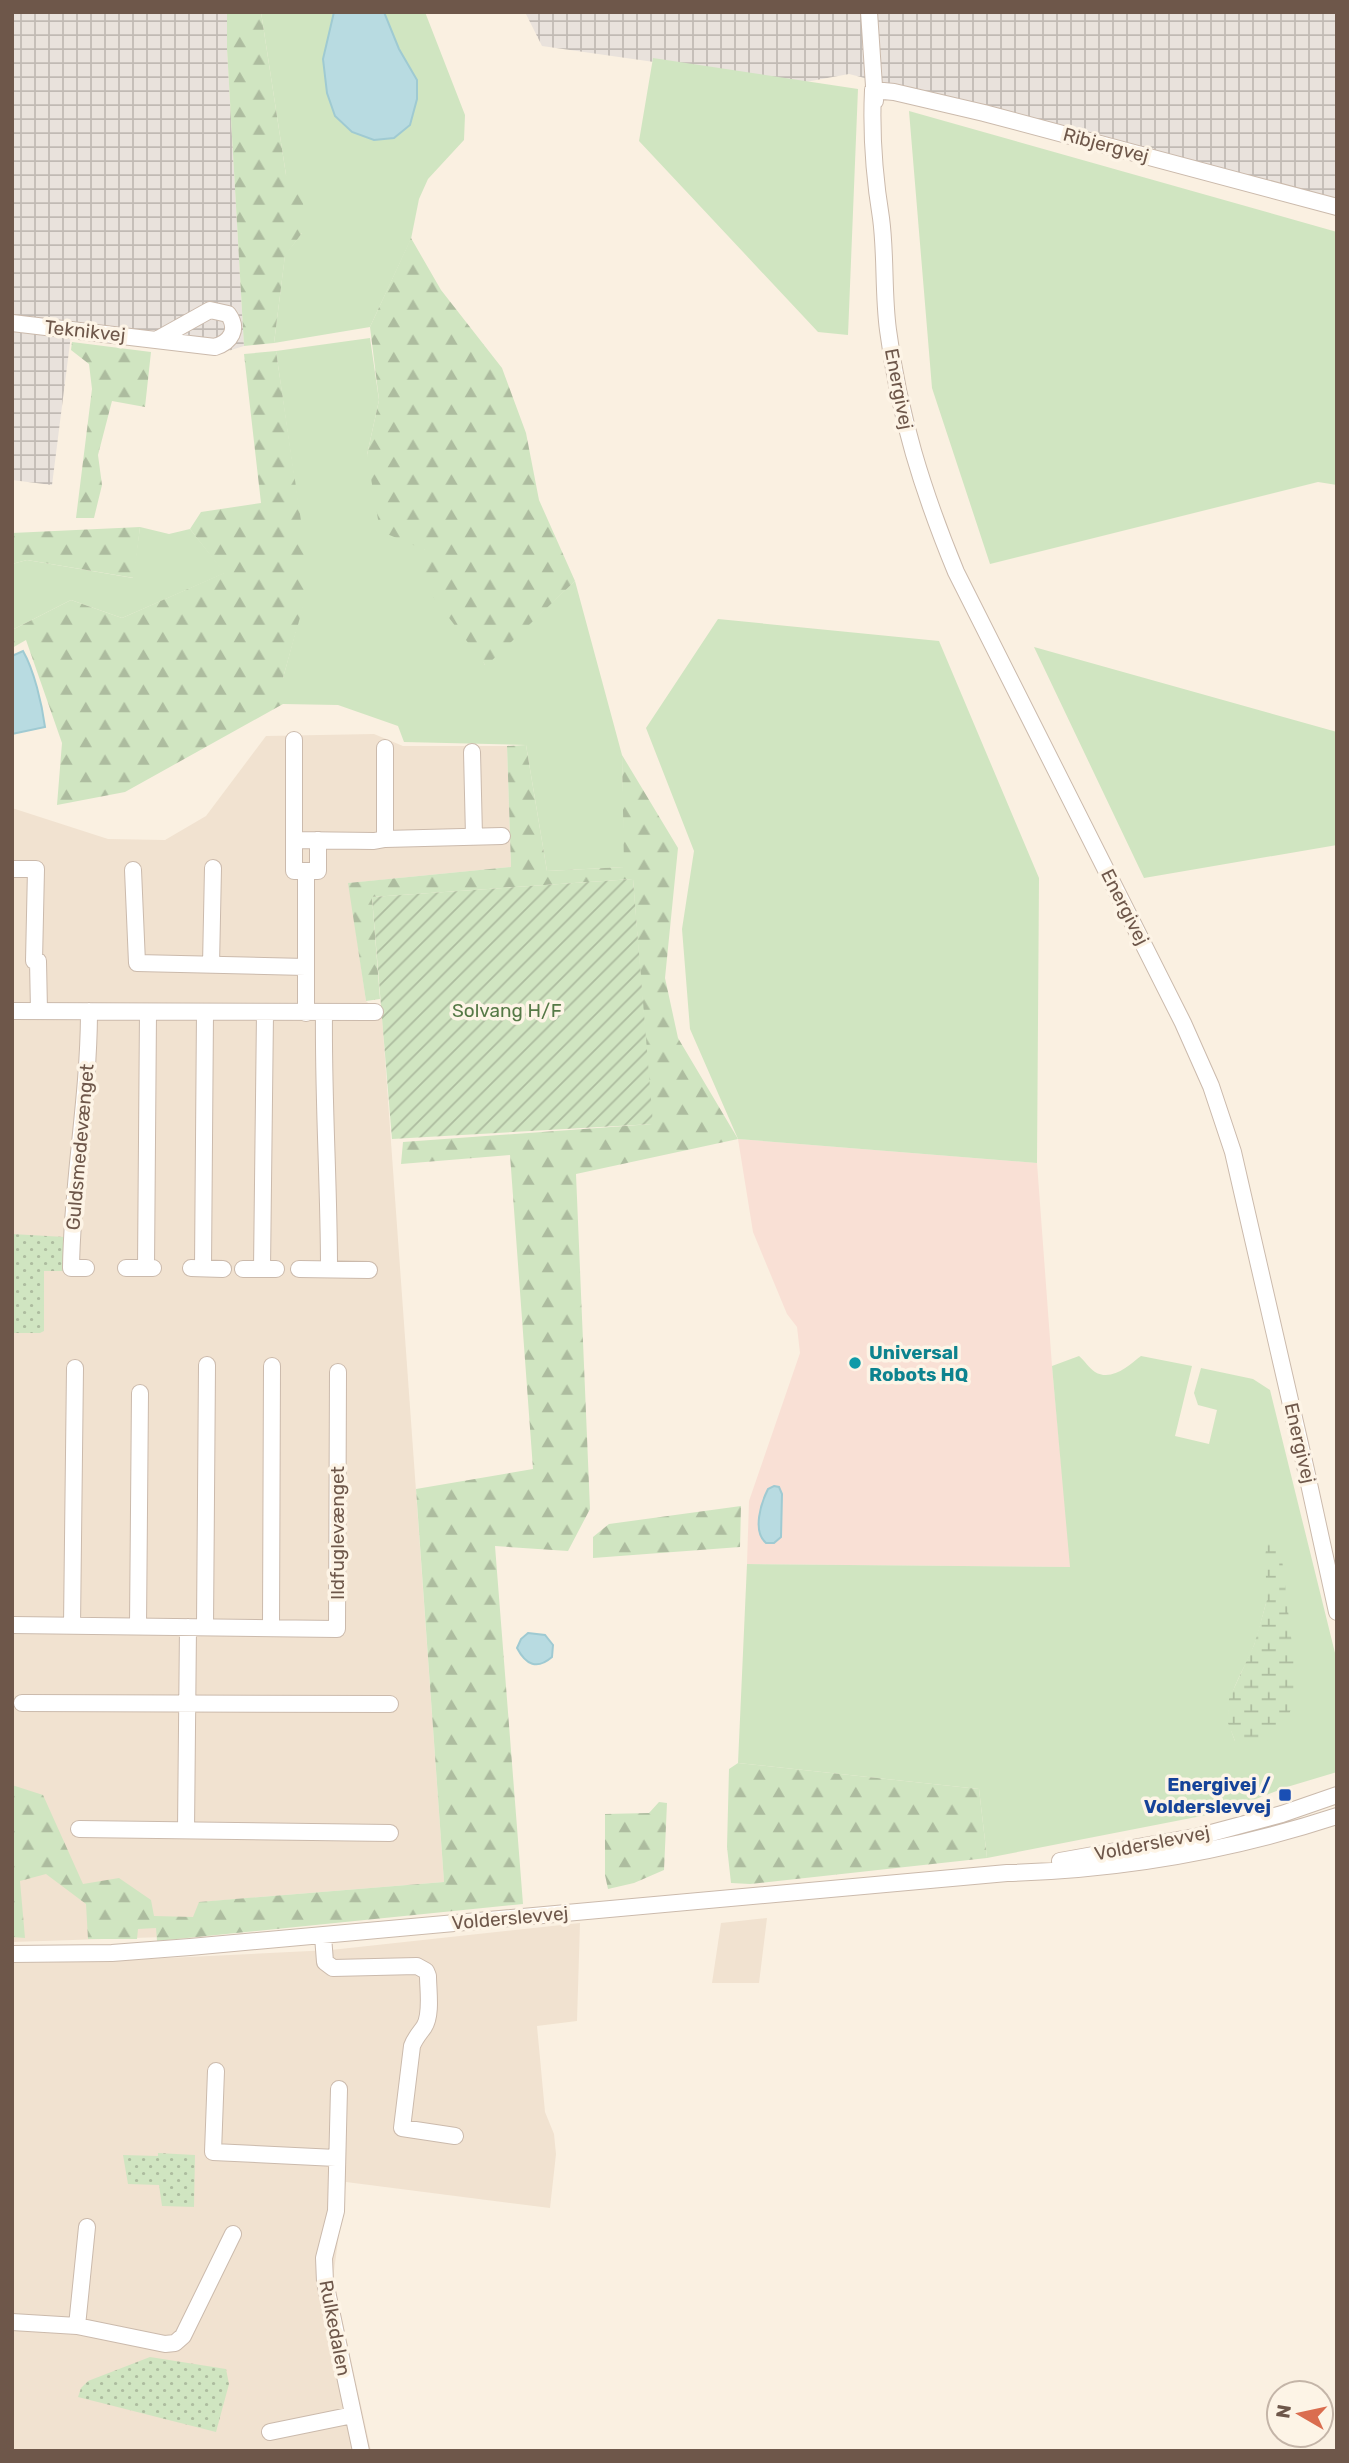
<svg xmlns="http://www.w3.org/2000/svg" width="1349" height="2463" viewBox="0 0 1349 2463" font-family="Rubik,sans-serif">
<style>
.residential{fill:#f1e2d0}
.commercial{fill:#f9e0d5}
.industrial{fill:url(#industrial-grid)}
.grass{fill:#d0e5c1;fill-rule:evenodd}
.forest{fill:url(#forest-firs)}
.wetland{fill:url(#wetland-marsh)}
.park{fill:url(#park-dots)}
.garden{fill:url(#garden-furrows)}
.water{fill:#b8dbe1;stroke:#9fcad2;stroke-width:2}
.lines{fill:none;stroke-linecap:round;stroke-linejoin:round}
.minor-casing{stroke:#cbbaac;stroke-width:18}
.minor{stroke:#fff;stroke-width:16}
.culture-dot{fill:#0f9aa8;stroke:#fdf4e6;stroke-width:2.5}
.transit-dot{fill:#1a4fb4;stroke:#fdf4e6;stroke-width:2.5}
.labels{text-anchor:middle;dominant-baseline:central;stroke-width:7;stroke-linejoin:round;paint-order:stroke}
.street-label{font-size:19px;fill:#6e574a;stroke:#fdf4e6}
.park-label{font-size:19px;fill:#557946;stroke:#fdf4e6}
.culture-label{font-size:19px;font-weight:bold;fill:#0d838f;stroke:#fdf4e6;text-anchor:start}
.transit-label{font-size:19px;font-weight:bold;fill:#164399;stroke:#fdf4e6;text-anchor:end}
</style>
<defs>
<pattern id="industrial-grid" width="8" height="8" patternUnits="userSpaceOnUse" patternTransform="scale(1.75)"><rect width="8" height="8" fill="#e9e2dc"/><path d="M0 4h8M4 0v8" fill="none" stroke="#c1bab4"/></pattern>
<pattern id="forest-firs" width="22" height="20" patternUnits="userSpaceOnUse" patternTransform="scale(1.75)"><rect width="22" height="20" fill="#d0e5c1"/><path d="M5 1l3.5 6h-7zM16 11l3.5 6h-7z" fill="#adbc9f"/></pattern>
<pattern id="wetland-marsh" width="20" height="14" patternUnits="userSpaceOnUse" patternTransform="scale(1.75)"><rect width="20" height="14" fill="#d0e5c1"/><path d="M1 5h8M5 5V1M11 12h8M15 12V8" fill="none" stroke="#adbc9f"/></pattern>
<pattern id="park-dots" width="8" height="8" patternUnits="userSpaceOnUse" patternTransform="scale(1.75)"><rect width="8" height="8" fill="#d0e5c1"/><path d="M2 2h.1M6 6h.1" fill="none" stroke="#adbc9f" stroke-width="1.8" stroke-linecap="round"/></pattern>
<pattern id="garden-furrows" width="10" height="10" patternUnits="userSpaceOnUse" patternTransform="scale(1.75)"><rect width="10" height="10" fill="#d0e5c1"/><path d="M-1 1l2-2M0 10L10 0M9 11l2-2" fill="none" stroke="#adbc9f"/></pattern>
</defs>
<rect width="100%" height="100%" fill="#faf0e1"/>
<!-- residential -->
<path class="residential" d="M374,734l29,12h104l4,121 -162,16 17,118 16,15 62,866 -244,20 -5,34 -183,6v-1134l96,31 57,1 41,-24 60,-80z
M767,1918l-8,65h-47l9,-60z
M580,1923l-3,98 -40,5 8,86 9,22 2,20 -6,54 -204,-26 -13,96 38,173h-359v-488l93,-2 226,-11z"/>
<!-- commercial -->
<path class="commercial" d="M738,1139l299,24 15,203 19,201 -324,-3 2,-63 51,-148 -3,-26 -10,-13 -34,-82z"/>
<!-- industrial -->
<path class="industrial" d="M12,12h215v37l17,297 -29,9 -144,-20 -19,150 -40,-5z
M525,12h812v186l-488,-124 -49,9 -258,-37z"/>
<!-- grass -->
<path class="grass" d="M261,12h164l40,103 -1,25 -36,39 -9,20 -8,40 -41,88 -96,16 11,-88 17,-22 -16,-58z
M653,58l205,31 -10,246 -30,-3 -179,-191z
M909,111l428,121v253l-19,-3 -328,82 -58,-176z
M370,338l9,62 -12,55 58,95 60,115 90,-84 47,174 3,112 -78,4 -21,-126 -122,-3 -6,-16 -60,-21 -55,-1v-26l26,-96 -33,-231z
M140,527l29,7 21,-5 35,44 -103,45 -51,-18 -59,30v-66l15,-4 106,18z
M718,619l221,22 100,237 -2,285 -299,-24 -48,-110 -8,-100 12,-78 -48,-123z
M1034,647l303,85v113l-193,33z
M1079,1356c5,4 11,13 16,16 17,10 34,-7 46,-16l51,10 -17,70 34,8 8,-34 -19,-5 -4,-12 7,-25 52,11 17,11 67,271v111l-50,15 -65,25 -235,46 -8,-69 -241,-26 9,-199 323,3 -18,-201zM1267,1600l-32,141c-16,-38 3,-58 18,-93 6,-15 9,-32 14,-48z"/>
<!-- forest -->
<path class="forest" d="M227,12h34l25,163 18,11 -2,47 -17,23 -11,87 -30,3 -17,-297z
M411,238l30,52 61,78 24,65 13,67 36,81 -89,85 -63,-82 2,-34 -45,-19 -13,-76 12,-55 -9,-73z
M72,342l79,10 -6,55 -33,-6 -14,54 4,30 -8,33h-18l16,-129 -3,-25 -18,-14z
M276,351l34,231 -27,96v26l-158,88 -68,13 5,-62 -36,-103 -14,8v-18l59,-30 51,18 102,-45 -34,-44 11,-17 60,-9 -17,-149z
M140,527l-6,51 -107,-18 -15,4v-31z
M526,745l21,126 77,-4 -2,-112 56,93 -13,130 13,60 60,101 -162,35 14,335 -22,42 -73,-5 28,358 -366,37 -1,-13 -18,1 -1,10h-49l-2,-35 -40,-30 -26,7 5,57 -13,-1v-152l31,10 40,89 36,-6 32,22 3,16 39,1 6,-15 245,-20 -28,-393 117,-20 -23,-314 -109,9 2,-22 249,-18 -19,-245 -261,18 8,102 -14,2 -18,-118 163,-16 -4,-121z
M741,1506l-1,41 -147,11v-21l16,-13z
M738,1763l241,26 8,69 -237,26 -19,-1 -4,-36 2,-78z
M659,1802l8,1 -3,67 -30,13 -26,6 -3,-14v-61l44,-1z"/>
<!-- wetland -->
<path class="wetland" d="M1268,1536l14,23 15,129 -10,34 -25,24 -12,2 -15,-7 -7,-18 1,-24 25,-54 13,-45 -2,-43z"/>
<!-- park -->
<path class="park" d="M12,1234l53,3v34h-21v60l-4,2h-28z
M158,2153l37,2 -1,52 -32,-1 -3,-21 -31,-1 -5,-29 35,1z
M150,2357l76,12 3,15 -13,48 -138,-35 3,-9 7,-7z"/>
<!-- garden -->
<path class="garden" d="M633,879l20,245 -261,15 -20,-242z"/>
<!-- water -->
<path class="water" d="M334,12h50l15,37 18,31v19l-7,26 -16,13 -20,2 -22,-8 -17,-16 -8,-23 -4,-34z
M23,651c11,19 19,53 22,76l-33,7v-78z
M774,1486l5,1 3,7 -1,43 -7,6h-8c-14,-12 -5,-40 2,-54z
M528,1633l17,2 8,10 -1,12c-15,13 -26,8 -35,-9l4,-9z"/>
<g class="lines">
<!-- minor casing -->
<g class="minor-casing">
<path id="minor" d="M869,12l6,89
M873,90c-2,43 1,85 8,128 5,37 2,75 7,112 11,86 35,162 68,242l227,451 28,63 22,66 73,318 31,142
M873,90l21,2 90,21 353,94
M12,323l203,24c16,-5 24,-18 13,-33l-18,-4 -52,29
M294,740v131h24v-31
M385,748v91
M472,752l2,84
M294,840l80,1 11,-2 117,-3
M14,869h22l-2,92h4l1,50
M133,870l4,93 169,4
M211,965l2,-97
M12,1011l363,1
M306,1013v-142
M324,1013c-1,86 5,171 5,256
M86,1268h-15c1,-86 18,-171 18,-257
M126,1268h27
M146,1268l2,-256
M191,1268l32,1
M203,1268l2,-256
M243,1269h33
M262,1269l3,-256
M299,1269l70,1
M12,1625l325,4 1,-257
M72,1626l3,-258
M138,1627l2,-234
M205,1627l2,-262
M271,1628l1,-262
M22,1703l368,1
M79,1829l311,4
M186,1830l2,-203
M1060,1861l140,-25 82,-22 55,-19
M323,1936l2,26 8,6 84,-2 9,5 2,5c0,14 4,39 -4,51 -5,7 -9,11 -12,19l-10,82 53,8
M12,1954l100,-1 78,-6 817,-74c112,-3 223,-22 330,-57
M216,2071l-3,81 123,6
M339,2089l-3,122 -12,47 1,24 36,169
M12,2322l65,4 88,18 10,-1 8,-7 50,-102
M77,2326l10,-99
M270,2432l83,-17"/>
</g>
<!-- minor -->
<use href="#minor" class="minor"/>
</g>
<!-- markers -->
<circle class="culture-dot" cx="855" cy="1363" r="7"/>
<rect class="transit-dot" x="1278" y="1788" width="14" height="14" rx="3.5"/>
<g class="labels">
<!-- street labels -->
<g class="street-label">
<text transform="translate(1106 145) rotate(15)">Ribjergvej</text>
<text transform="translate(85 331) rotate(6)">Teknikvej</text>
<text transform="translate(899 389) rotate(79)">Energivej</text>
<text transform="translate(1125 907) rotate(63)">Energivej</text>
<text transform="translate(80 1147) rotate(-85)">Guldsmedevænget</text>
<text transform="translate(1300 1443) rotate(77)">Energivej</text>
<text transform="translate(337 1533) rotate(-90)">Ildfuglevænget</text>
<text transform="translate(1152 1843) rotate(-11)">Volderslevvej</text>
<text transform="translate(510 1918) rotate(-5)">Volderslevvej</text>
<text transform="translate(335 2328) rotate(79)">Rulkedalen</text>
</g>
<!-- park labels -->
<g class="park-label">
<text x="507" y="1010">Solvang H/F</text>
</g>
<!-- culture labels -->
<g class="culture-label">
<text x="869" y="1352">Universal<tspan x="869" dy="22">Robots HQ</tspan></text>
</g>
<!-- transit labels -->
<g class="transit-label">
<text x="1271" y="1784">Energivej /<tspan x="1271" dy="22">Volderslevvej</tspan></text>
</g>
</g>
<!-- border -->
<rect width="1349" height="2463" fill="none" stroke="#6e574a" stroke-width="28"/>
<!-- north arrow -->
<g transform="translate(1300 2414) rotate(279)"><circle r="33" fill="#fdf4e6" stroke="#c4b5a8" stroke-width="2"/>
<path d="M0-5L12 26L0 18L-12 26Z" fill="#da6d4f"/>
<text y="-10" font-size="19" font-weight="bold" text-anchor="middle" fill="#6e574a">N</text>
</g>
</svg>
